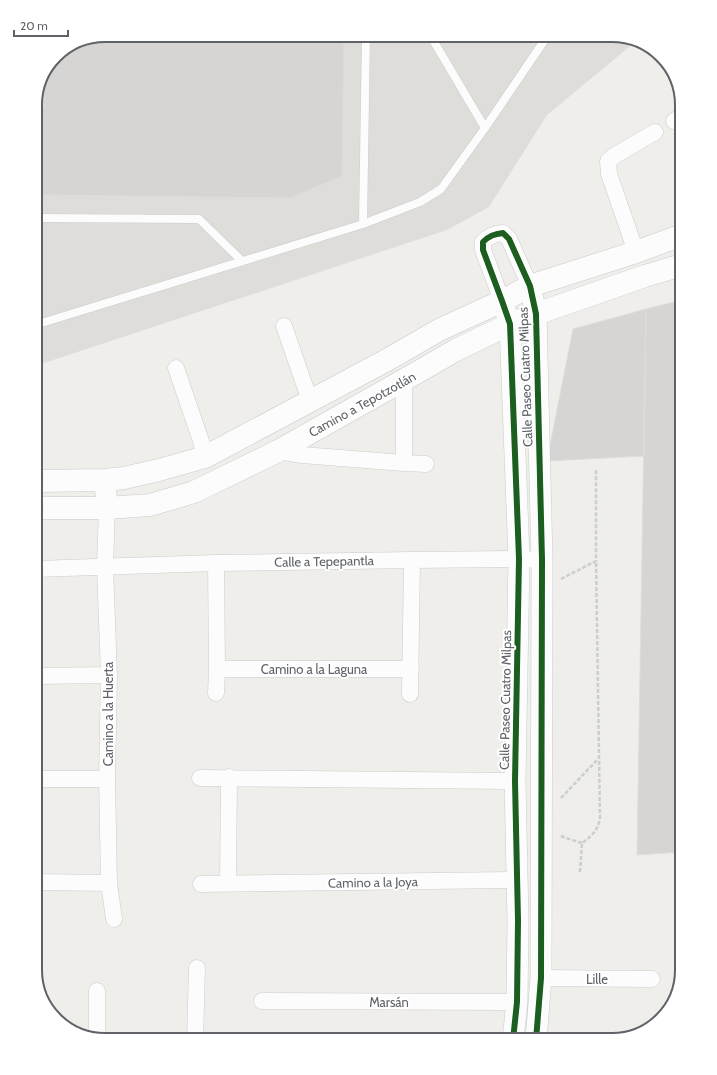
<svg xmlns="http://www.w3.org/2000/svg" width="717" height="1075" viewBox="0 0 717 1075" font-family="Cabin,sans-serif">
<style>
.industrial{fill:#dfddda}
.building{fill:#d6d5d3;stroke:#deddd9}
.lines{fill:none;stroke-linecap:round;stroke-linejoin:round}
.service-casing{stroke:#cbcccc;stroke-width:9}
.minor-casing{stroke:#cbcccc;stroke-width:17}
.tertiary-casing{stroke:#cbcccc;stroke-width:22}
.secondary-casing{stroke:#cacacb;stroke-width:23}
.path{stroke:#cacfcc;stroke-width:2.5;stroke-dasharray:4 2;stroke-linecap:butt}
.service{stroke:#fdfcfc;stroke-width:8}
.minor{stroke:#fdfcfc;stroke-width:16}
.tertiary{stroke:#fdfcfc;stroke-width:21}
.secondary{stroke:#fdfcfc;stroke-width:22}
.cycleway-casing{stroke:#fff;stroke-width:8}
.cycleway{stroke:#1b5e20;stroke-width:6}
.labels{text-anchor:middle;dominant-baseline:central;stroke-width:4;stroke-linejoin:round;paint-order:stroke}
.street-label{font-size:13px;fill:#5f6368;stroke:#fff}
.rim{fill:none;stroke:#5f6368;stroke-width:2}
</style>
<rect width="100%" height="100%" fill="#efeeea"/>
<!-- industrial -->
<path class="industrial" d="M105,35h511l21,7 -8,5 -82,68 -58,92 -42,23 -412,136v-265l21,-46 23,-15z"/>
<!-- building -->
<path class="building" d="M105,35h239l-2,141 -52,22 -255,-3v-88h9v-26l12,-26 23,-15z
M682,300v552l-45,3 9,-546z
M646,309l-2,147 -97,5 26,-132z"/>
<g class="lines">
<!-- service casing -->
<g class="service-casing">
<path id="service" d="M430,35l55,93
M35,218l164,1 43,42
M363,224l3,-189
M35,325l328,-101 57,-22 21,-13 44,-61 63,-93"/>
</g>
<!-- minor casing -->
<g class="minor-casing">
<path id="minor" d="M674,121l8,-5
M636,252l-27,-78 -1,-13 6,-5 41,-24
M502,301l-19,-51v-8c6,-6 11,-8 20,-9l6,6 21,47
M284,326l26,75
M176,368l25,73 4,16
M278,451l24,4 102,8 22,1
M404,463v-83
M107,508l-2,59 4,108 -2,104 2,104 5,36
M216,563l1,106 -1,24
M35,569l181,-6 196,-3 107,-1 23,1
M217,669h194
M35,676l74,-1
M410,694l2,-134
M200,778l315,3
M35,779h72
M35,882l74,1
M201,884l316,-4
M228,884l1,-107
M541,978l111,1
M262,1001l255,1
M97,1038v-47
M195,1040l2,-72"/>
</g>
<!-- tertiary casing -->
<g class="tertiary-casing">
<path id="tertiary" d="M530,286l6,28 6,246 -1,418 -5,62
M502,301l8,23 9,235 -4,222 3,140 -1,81 -4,38
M105,480l2,28"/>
</g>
<!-- secondary casing -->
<g class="secondary-casing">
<path id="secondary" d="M35,481l70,-1 19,-2 35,-8 46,-13 182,-97 52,-30 63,-29 28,-15 106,-34 46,-17
M35,508h72l43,-3 44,-13 84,-41 126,-71 52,-30 54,-26 26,-10 109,-38 37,-11"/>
</g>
<!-- path -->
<path class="path" d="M561,579l35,-18v-93
M561,798l37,-39
M561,836l5,2 16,5
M580,872l2,-29c10,-7 15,-12 18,-24l-4,-258"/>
<!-- service -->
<use href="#service" class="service"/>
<!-- minor -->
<use href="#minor" class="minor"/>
<!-- tertiary -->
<use href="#tertiary" class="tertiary"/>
<!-- secondary -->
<use href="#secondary" class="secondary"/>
<!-- cycleway casing -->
<g class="cycleway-casing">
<path id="cycleway" d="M513,1040l4,-38 1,-81 -3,-140 4,-222 -9,-235 -8,-23 -19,-51v-8c6,-6 11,-8 20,-9l6,6 21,47 6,28 6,246 -1,418 -5,62"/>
</g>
<!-- cycleway -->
<use href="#cycleway" class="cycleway"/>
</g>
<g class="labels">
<!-- street labels -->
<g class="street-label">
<text transform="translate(525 377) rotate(-92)">Calle Paseo Cuatro Milpas</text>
<text transform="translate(362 404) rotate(-29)">Camino a Tepotzotlán</text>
<text transform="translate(324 561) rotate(-1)">Calle a Tepepantla</text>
<text x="314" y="669">Camino a la Laguna</text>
<text transform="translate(505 700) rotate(-89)">Calle Paseo Cuatro Milpas</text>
<text transform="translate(108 714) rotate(-90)">Camino a la Huerta</text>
<text transform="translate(373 882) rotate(-1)">Camino a la Joya</text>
<text x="597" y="979">Lille</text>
<text x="389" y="1002">Marsán</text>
</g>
</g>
<!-- crop -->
<path d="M0 0H717V1075H0ZM105 42H612A63 63 0 0 1 675 105V970A63 63 0 0 1 612 1033H105A63 63 0 0 1 42 970V105A63 63 0 0 1 105 42Z" fill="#fff" fill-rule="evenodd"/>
<path class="rim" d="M105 42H612A63 63 0 0 1 675 105V970A63 63 0 0 1 612 1033H105A63 63 0 0 1 42 970V105A63 63 0 0 1 105 42Z"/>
<!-- scale -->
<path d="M14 30v6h54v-6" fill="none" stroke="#5f6368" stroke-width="2"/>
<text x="20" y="30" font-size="12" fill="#5f6368" stroke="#ffffff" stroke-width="3" paint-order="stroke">20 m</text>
</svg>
